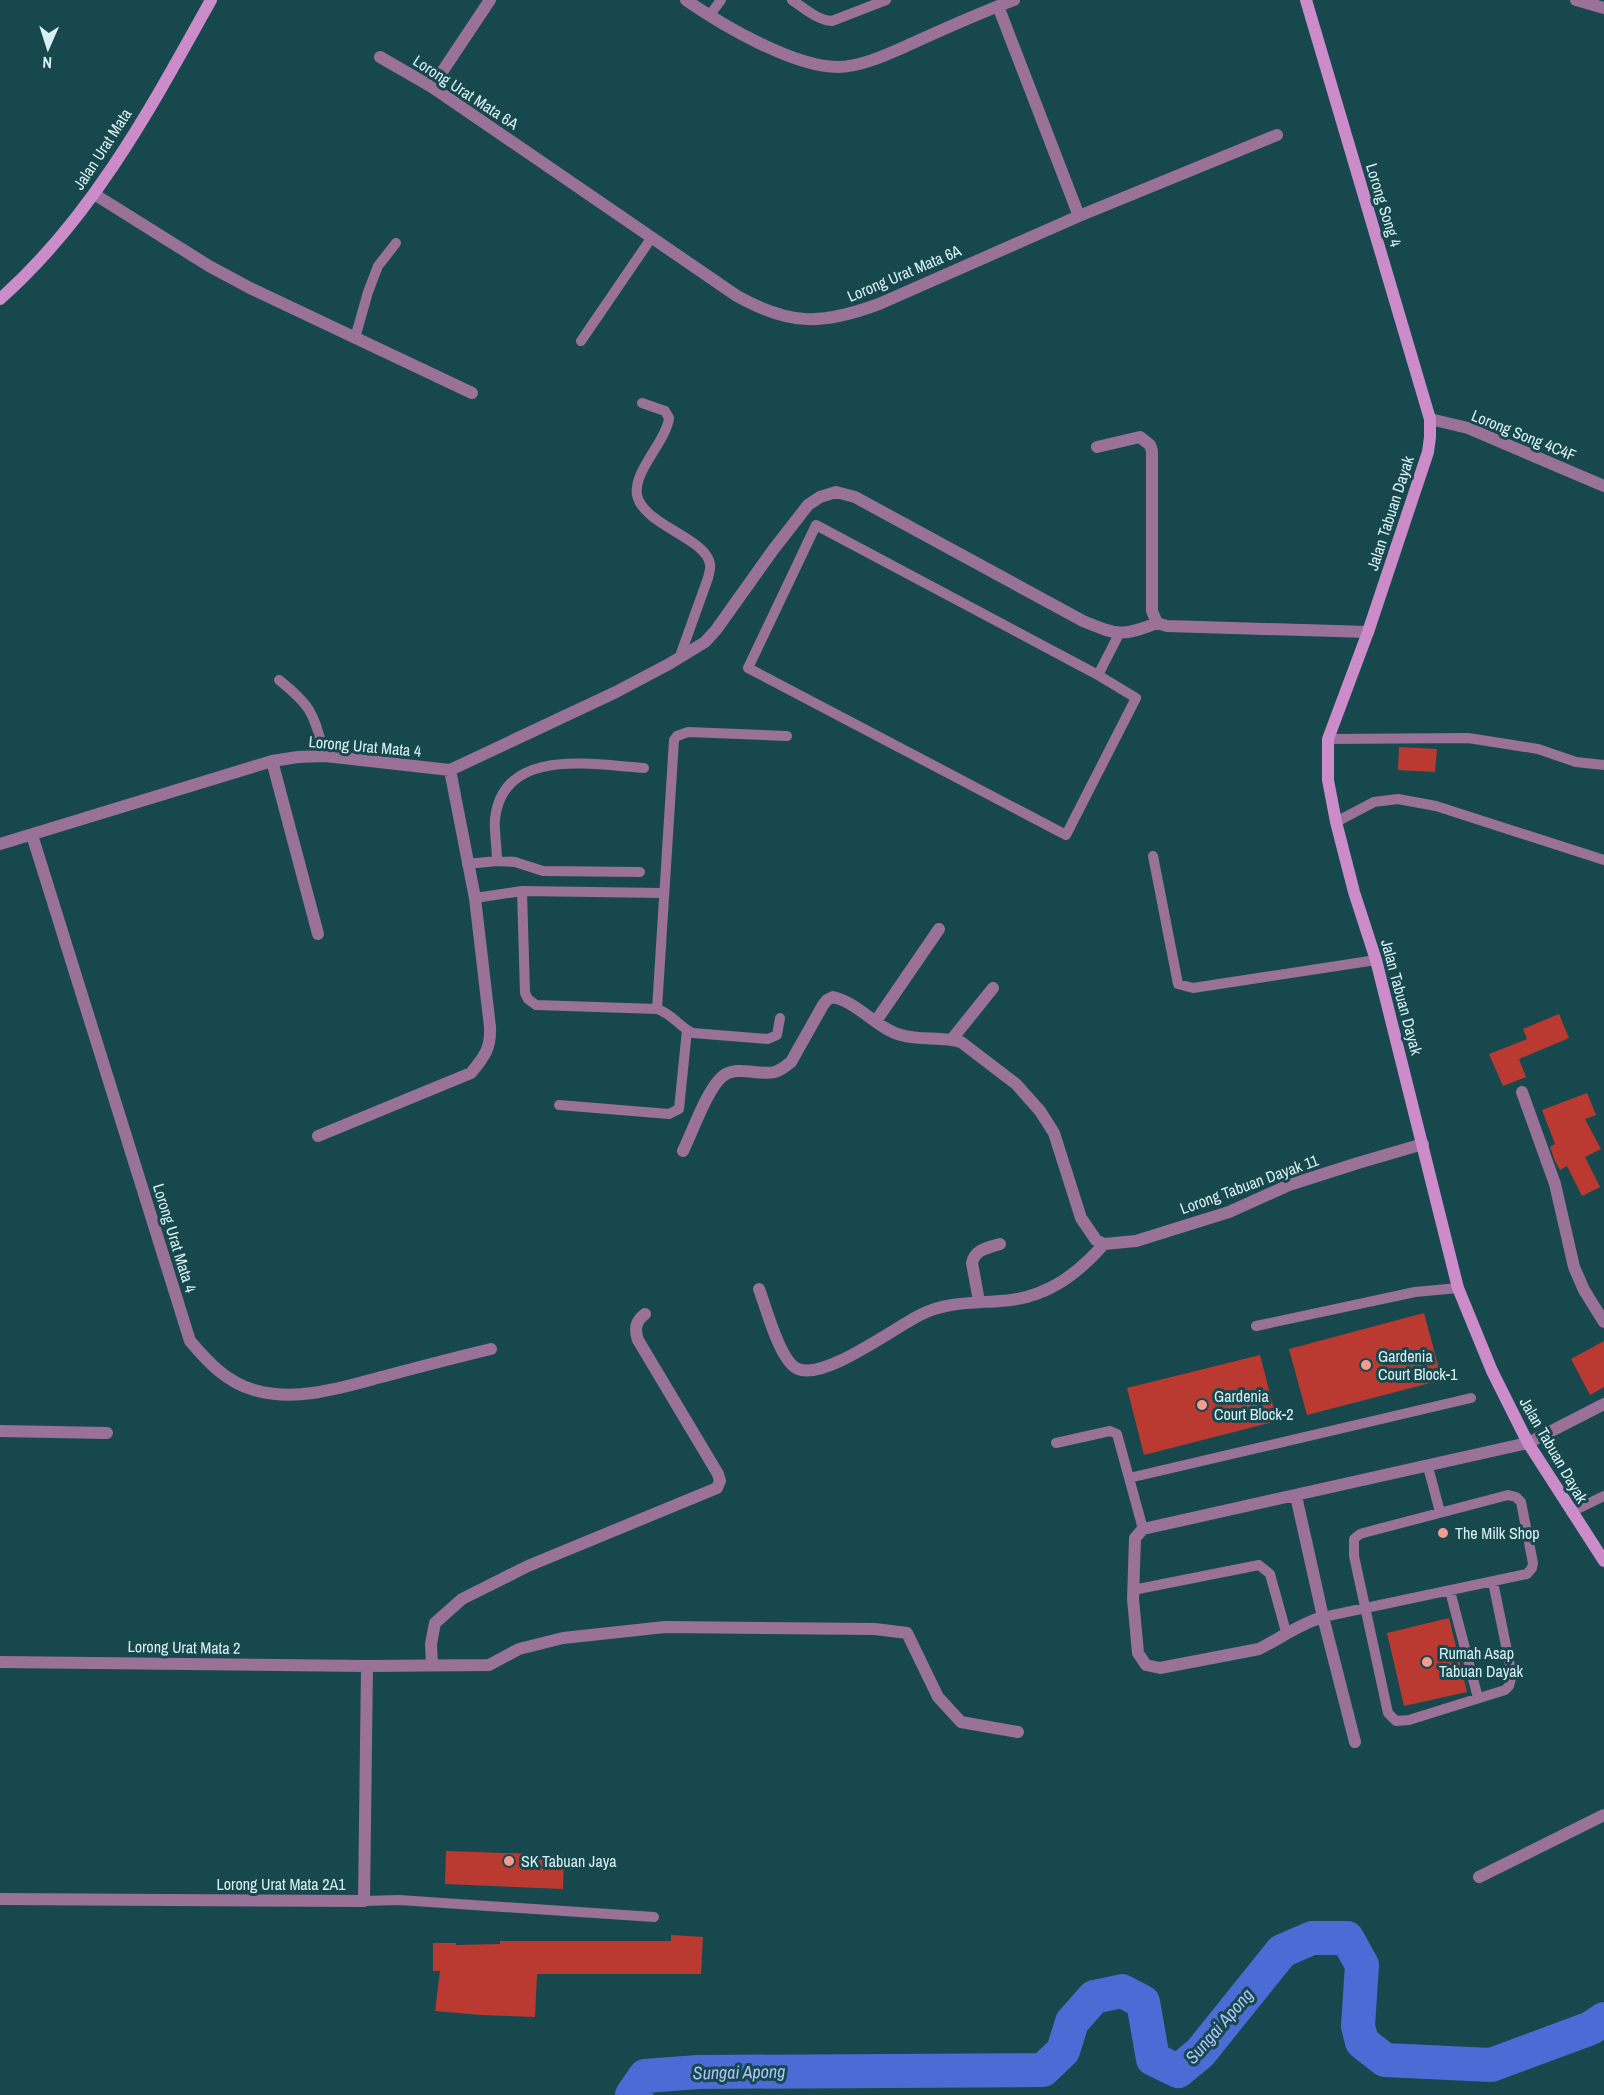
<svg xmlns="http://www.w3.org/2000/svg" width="1604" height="2095" viewBox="0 0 1604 2095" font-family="'Archivo Narrow',sans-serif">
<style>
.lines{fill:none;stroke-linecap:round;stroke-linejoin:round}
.river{stroke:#4c6cd5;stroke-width:34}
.building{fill:#ba3a32}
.lane{stroke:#9a7198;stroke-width:10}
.street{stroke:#9a7198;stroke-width:12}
.secondary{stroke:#cb8cc9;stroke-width:12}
.poi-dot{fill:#f59c91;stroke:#17484e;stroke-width:2}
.labels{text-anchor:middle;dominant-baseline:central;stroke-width:6;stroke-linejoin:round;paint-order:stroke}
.street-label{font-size:16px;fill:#d8f0f4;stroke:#17484e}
.poi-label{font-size:16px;fill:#d8f0f4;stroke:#17484e;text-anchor:start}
.water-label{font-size:18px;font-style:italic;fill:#aec3f7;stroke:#17484e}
</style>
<rect width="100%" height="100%" fill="#17484e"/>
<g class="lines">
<!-- river -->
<path class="river" d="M632,2095l13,-19 53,-4 345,-2 20,-19 9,-29 22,-25 28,-6 21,11 10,57 25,12 22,-18 82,-102 30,-13h35l15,27 -4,61 4,16 23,18 106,5 100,-37 13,-9"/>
</g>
<!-- building -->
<path class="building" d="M1399,747l38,2 -2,23 -37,-2z
M1559,1014l10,24 -50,21 7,18 -23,9 -14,-32 38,-15 -4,-10z
M1587,1093l9,22 -11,4 16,30 -16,8 15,30 -18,9 -15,-30 -7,4 -5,-9 -5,-14 5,-3 -13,-34z
M1424,1313l18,67 -135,35 -18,-66z
M1604,1341v46l-14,8 -19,-36z
M1260,1355l17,66 -133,34 -17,-67z
M1449,1618l18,74 -63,14 -17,-73z
M446,1851l118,4 -1,34 -118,-5z
M671,1935l32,2 -2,37h-164l-2,43 -54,-2 -46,-4 5,-40h-7v-28h23v2l44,-1v-3h171z"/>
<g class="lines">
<!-- lane -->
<path class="lane" d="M792,0c12,8 25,20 40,21l54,-21
M709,16l12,-16
M355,338l13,-46 10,-26 18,-23
M581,341l71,-104
M642,403l23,8 4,7c-3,24 -36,53 -32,77 6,30 68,42 73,69 1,4 -1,9 -2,14l-28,78
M1098,675l38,23 -70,137 -318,-167 68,-143 282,150 21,-41
M279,680c35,28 34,34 46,76
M1328,739l140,-1 70,11 38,13 28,3
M1336,822l38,-20 24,-3 38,7 168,54
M1153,856l25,128 15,4 183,-28
M497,861l18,1 28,9 97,1
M467,864l30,-3c0,-14 -3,-29 -2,-42 8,-73 98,-54 149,-51
M522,891l3,102 3,6 8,6 121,4c16,5 22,18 36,24l75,6 9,-4 3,-17
M475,898l47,-7 141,2
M657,1009l17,-269 3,-4 11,-4 99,4
M559,1105l110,9 10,-5 8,-79
M1256,1326l159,-34 43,-4
M1056,1443l54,-12 7,3 26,95
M1428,1467l12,45
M1129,1478l342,-80
M1571,1512l33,-16
M1133,1590l126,-25 11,9 16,58
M1450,1591l28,107
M1323,1617l204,-43 5,-6 1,-5 -12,-61 -5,-5 -8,-2 -141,37 -7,2 -6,5v17l34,157 8,8 13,-1 96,-30 4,-4 3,-11 -19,-93
M364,1901l35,-1 255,17"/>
<!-- street -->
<path class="street" d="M686,0c36,25 109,68 153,67 25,-1 51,-14 74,-24 33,-15 67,-30 101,-43
M1576,0l28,8
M998,6l81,210
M380,57l52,30 305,209c54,30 85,29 142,8l200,-88 198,-81
M432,87l58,-87
M94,194l115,72 41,22 222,105
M1430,419l38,9 136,58
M1097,447l43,-10 10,8 2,6v160l5,12 10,3 201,6
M272,761l46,173
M32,835l158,506c18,21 36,41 64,49 45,13 92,-4 135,-15 34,-9 68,-18 102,-26
M0,844l272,-83 26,-4 27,-1 125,14 166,-78 53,-28 36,-22 11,-12 57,-80 35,-45 12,-8 16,-5 19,5 228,124c34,14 39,16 74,2
M876,1021l63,-92
M952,1039l41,-51
M1522,1092l33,92 19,83 10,23 20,32
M318,1136l153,-63c14,-17 20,-25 19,-46l-15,-129 -25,-128
M683,1151c9,-18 25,-64 40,-75 14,-11 36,0 52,-4 6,-2 11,-6 16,-10l32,-57 4,-5 6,-3c26,6 43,31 68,38 20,6 41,1 60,7l55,42 24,27 14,22 27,85 15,22 8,4 32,-3 93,-29 60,-27 69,-22 65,-19
M759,1289c7,18 21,73 39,80 27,11 96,-41 122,-54 25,-13 53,-12 80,-14 44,-2 76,-25 104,-57
M979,1301l-7,-38c3,-14 16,-15 28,-19
M0,1431l107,2
M1296,1496l27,121 32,125
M1323,1617c-24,7 -42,21 -64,32l-99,19 -14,-3 -8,-12 -5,-54 2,-61 8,-9 385,-86 76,-39
M0,1662l367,4 122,-1 30,-16 44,-11 102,-11 210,2 32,4 31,64 23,25 57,10
M432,1665l-1,-21 4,-21 27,-24 66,-33 189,-78 3,-7 -2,-7 -80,-134c-4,-12 -2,-19 7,-26
M1479,1877l125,-62
M0,1899l364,2 3,-235"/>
<!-- secondary -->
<path class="secondary" d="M1306,0l124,419v18l-2,15 -60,180 -40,107v41l8,42 18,70 22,68 82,328 34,83 36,72 76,118
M0,299c92,-81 152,-193 211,-299"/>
</g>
<!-- markers -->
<g class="poi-dot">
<circle cx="1366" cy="1365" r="6"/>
<circle cx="1202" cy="1405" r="6"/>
<circle cx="1443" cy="1533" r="6"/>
<circle cx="1427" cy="1662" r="6"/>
<circle cx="509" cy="1861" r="6"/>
</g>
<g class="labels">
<!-- street labels -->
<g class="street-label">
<text transform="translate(466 92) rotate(33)">Lorong Urat Mata 6A</text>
<text transform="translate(102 149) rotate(-57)">Jalan Urat Mata</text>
<text transform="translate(1384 205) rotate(73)">Lorong Song 4</text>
<text transform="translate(904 273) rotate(-23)">Lorong Urat Mata 6A</text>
<text transform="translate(1524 435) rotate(22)">Lorong Song 4C4F</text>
<text transform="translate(1390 513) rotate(-72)">Jalan Tabuan Dayak</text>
<text transform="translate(365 746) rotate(5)">Lorong Urat Mata 4</text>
<text transform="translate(1402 997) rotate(75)">Jalan Tabuan Dayak</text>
<text transform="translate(1249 1184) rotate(-20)">Lorong Tabuan Dayak 11</text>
<text transform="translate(175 1238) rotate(73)">Lorong Urat Mata 4</text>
<text transform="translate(1554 1450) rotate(60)">Jalan Tabuan Dayak</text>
<text transform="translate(184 1647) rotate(1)">Lorong Urat Mata 2</text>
<text x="281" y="1884">Lorong Urat Mata 2A1</text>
</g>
<!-- poi labels -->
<g class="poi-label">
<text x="1378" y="1356">Gardenia<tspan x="1378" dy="18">Court Block-1</tspan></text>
<text x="1214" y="1396">Gardenia<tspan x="1214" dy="18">Court Block-2</tspan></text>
<text x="1455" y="1533">The Milk Shop</text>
<text x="1439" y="1653">Rumah Asap<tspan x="1439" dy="18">Tabuan Dayak</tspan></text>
<text x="521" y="1861">SK Tabuan Jaya</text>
</g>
<!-- water labels -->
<g class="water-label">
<text transform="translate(1219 2026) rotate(-49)">Sungai Apong</text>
<text transform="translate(739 2072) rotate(-1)">Sungai Apong</text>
</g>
</g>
<!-- north arrow -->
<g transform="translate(48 48) rotate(183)" stroke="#17484e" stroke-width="4.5" paint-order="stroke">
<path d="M0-4.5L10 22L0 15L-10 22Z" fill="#d8f0f4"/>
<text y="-9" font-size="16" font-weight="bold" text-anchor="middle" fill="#d8f0f4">N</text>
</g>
</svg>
